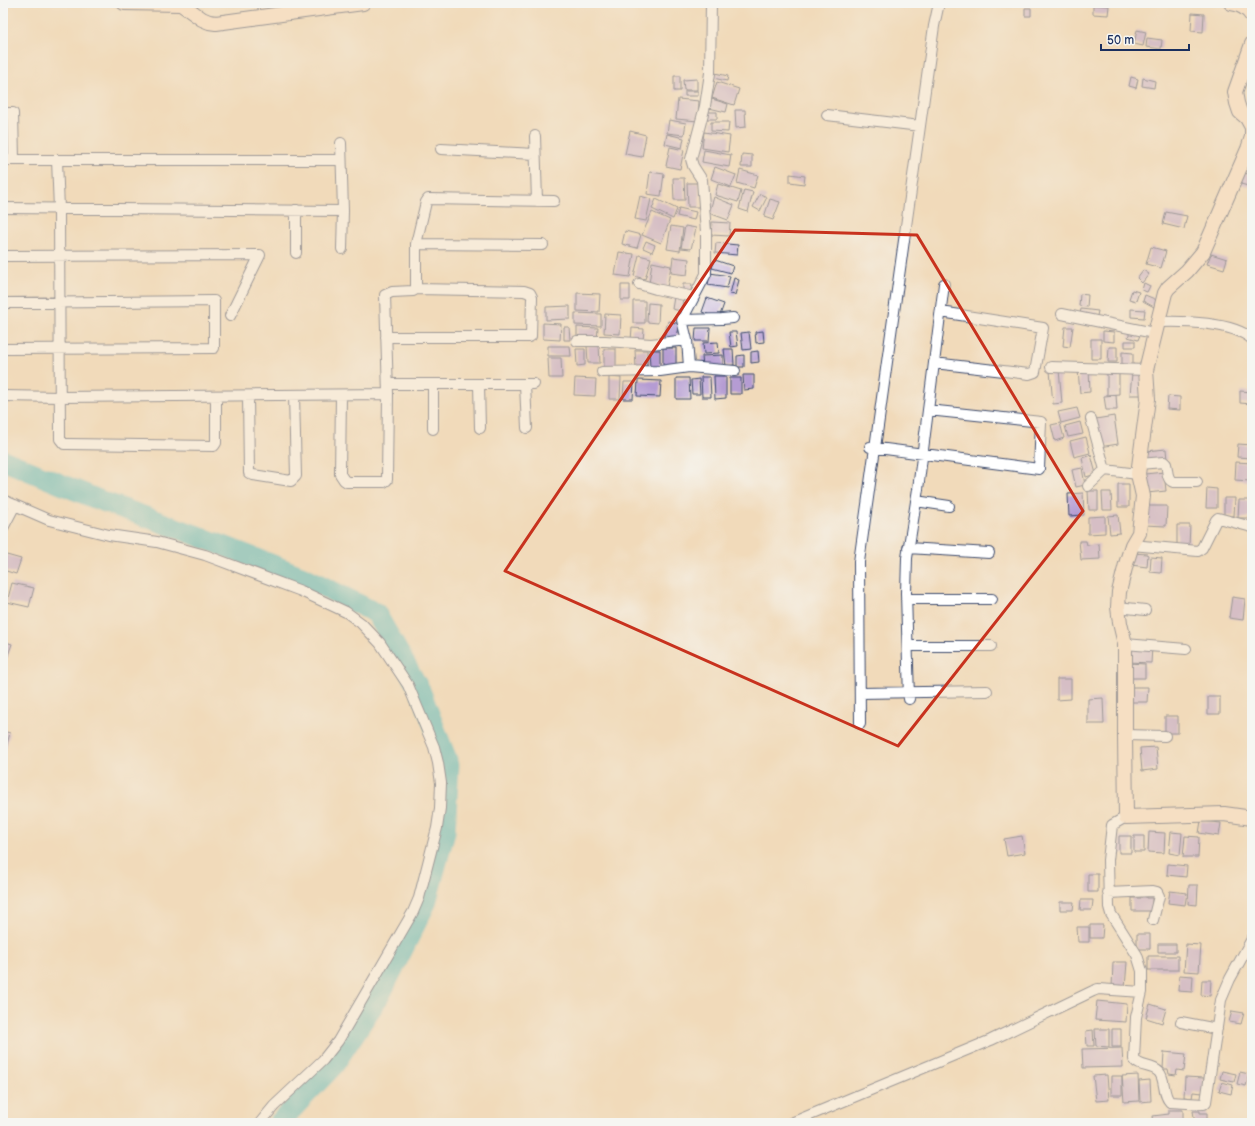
<svg xmlns="http://www.w3.org/2000/svg" width="1255" height="1126" viewBox="0 0 1255 1126" font-family="'Balsamiq Sans',sans-serif">
<style>
.lines{fill:none;stroke-linecap:round;stroke-linejoin:round}
.river{stroke:#4ab9c3;stroke-width:21}
.building{fill:#b59cd3}
.street-casing{stroke:#3b496c;stroke-width:12}
.secondary-casing{stroke:#3b496c;stroke-width:16}
.street{stroke:#fff;stroke-width:10}
.secondary{stroke:#fce5cf;stroke-width:14}
.marked{fill:none;stroke:#c8321e;stroke-width:3;stroke-linejoin:round}
</style>
<rect width="100%" height="100%" fill="#f6f6f2"/>
<filter id="ink" filterUnits="userSpaceOnUse"><feTurbulence type="fractalNoise" baseFrequency=".025" numOctaves="2"/><feDisplacementMap in="SourceGraphic" scale="8" xChannelSelector="R" yChannelSelector="G"/><feConvolveMatrix kernelMatrix="1 2 1 2 8 2 1 2 1" color-interpolation-filters="sRGB"/></filter>
<filter id="wash" filterUnits="userSpaceOnUse"><feTurbulence type="fractalNoise" baseFrequency=".012" numOctaves="4" result="noise"/><feDisplacementMap in="SourceGraphic" scale="16" xChannelSelector="R" yChannelSelector="G"/><feGaussianBlur stdDeviation="0.9" result="paint"/><feColorMatrix in="noise" values="0 0 0 0 0 0 0 0 0 0 0 0 0 0 0 0 0 1.4 0 .05"/><feComposite in="paint" operator="in"/></filter>
<g filter="url(#wash)">
<rect width="100%" height="100%" fill="#f1daba"/>
<g class="lines">
<!-- river -->
<path class="river" d="M3,460l96,40 94,34 111,43 72,36 44,77 29,75 -4,67 -19,71 -46,92 -46,70 -55,58"/>
</g>
<g id="blocks">
<!-- building -->
<path class="building" d="M1093,5l16,1 -1,9 -15,-1z
M1025,8h6v8h-6z
M1192,13l12,1 -1,18 -12,-1z
M1137,30l9,2 -3,14 -9,-2z
M1147,38l15,2 -1,9 -15,-2z
M715,73l13,3 -1,5 -14,-3z
M674,76h6v15h-6z
M1131,77l7,2 -2,9 -7,-2z
M1143,78l12,3 -1,7 -12,-2z
M697,79v11h-13l-1,-10z
M717,82l22,7 -5,16 -22,-7z
M685,91h13v5h-13z
M678,99l21,2 -1,20 -22,-2z
M712,99l16,5 -2,8 -17,-4z
M735,110h10l1,17 -10,1z
M706,112h11v7h-11z
M669,120l17,3 -2,12 -17,-2z
M711,122h18l-1,10 -17,-1z
M630,131l16,4 -4,22 -17,-3z
M704,132l26,4 -2,16 -26,-4z
M667,134l17,4 -2,10 -17,-4z
M670,147l14,3 -4,19 -14,-3z
M704,150l27,5 -2,12 -27,-5z
M742,154l10,1v12h-11z
M715,167l21,8 -5,12 -20,-8z
M740,170l18,5 -4,13 -17,-5z
M650,172l14,2 -3,22 -14,-2z
M1240,172l12,3v12l-15,-4z
M790,174l15,2 -1,8 -14,-2z
M673,178h11l1,22h-11z
M687,183h12l1,24h-12z
M718,184l23,7 -3,11 -23,-7z
M744,190l9,2 -5,20 -9,-3z
M760,194l7,3 -7,14 -7,-4z
M640,196l11,3 -5,22 -11,-2z
M714,197l20,8 -6,15 -19,-7z
M656,199l21,10 -4,10 -21,-10z
M770,199l10,3 -7,18 -9,-3z
M679,208l17,4 -2,8 -17,-4z
M652,212l18,8 -9,23 -19,-8z
M1166,212l21,4 -3,13 -21,-5z
M712,222l18,1 -1,13 -18,-1z
M671,226l12,2 -3,23 -13,-2z
M685,226l11,2 -5,21 -10,-1z
M625,231l16,4 -4,13 -15,-4z
M646,241l9,4 -3,7 -9,-4z
M716,243l22,2 -1,10 -22,-2z
M1151,247l15,4 -5,17 -15,-4z
M619,252l15,2 -4,23 -15,-2z
M1211,254l16,5 -3,10 -17,-5z
M639,255l12,3 -6,21 -11,-3z
M673,257l16,2 -2,16 -16,-2z
M715,260l18,6 -2,7 -19,-5z
M652,262l19,4 -4,21 -18,-3z
M1143,270l6,4 -7,9 -5,-5z
M710,273l20,3 -3,12 -19,-3z
M734,278l5,2 -4,15 -5,-1z
M1144,283l6,3 -3,6 -5,-2z
M683,284h9l-1,7 -8,-1z
M621,285h9v15h-9z
M1132,290l7,2 -3,9 -7,-2z
M577,293l23,1 -1,18 -22,-1z
M1080,294l8,1 -1,12 -8,-1z
M1145,295l12,5 -3,7 -11,-6z
M674,297l9,2 -2,12 -9,-2z
M707,298l17,6 -5,14 -17,-6z
M633,301h12v22h-12z
M648,303l11,1 -1,19 -11,-1z
M570,306v13l-24,1v-13z
M1081,309l17,2 -1,5 -17,-2z
M1131,309l14,1 -1,8 -13,-1z
M575,313l26,1v12l-26,-1z
M605,314l16,1 -1,19 -16,-1z
M668,321l12,3 -4,16 -12,-3z
M543,323l18,1 -1,16 -17,-1z
M564,327h5l1,13h-6z
M577,327l21,1 -1,12 -20,-1z
M1065,327h8l-3,20 -7,-1z
M632,328l12,1 -1,12 -12,-1z
M696,328h14l-1,13h-14z
M763,331l1,11 -8,1 -1,-11z
M1103,331l11,1v10l-11,-1z
M729,332h7l2,14 -7,1z
M749,332l2,17 -8,1 -2,-17z
M1130,332l10,3 -2,5 -10,-3z
M1091,339h10v20h-10z
M1125,341h10v6h-10z
M718,342l1,11 -15,1 -1,-11z
M599,345l1,18h-12l-1,-17z
M548,346h22l1,10h-23z
M1109,347h8v15h-9z
M663,348h13v19h-13z
M576,349h9v16l-8,1z
M604,349h12v20h-12z
M724,349h9l1,16 -8,1z
M635,350h12v17l-11,1z
M649,350h11v17h-10z
M758,351l1,11 -8,1v-11z
M1122,352l11,1v14h-11z
M723,355v12l-20,1 -1,-12z
M744,355v12h-7v-11z
M548,358h13l1,20h-13z
M1089,369l1,23 -10,1 -2,-23z
M1059,370l3,33 -9,1 -3,-33z
M1107,371h12v23l-12,1z
M1132,373l10,1 -1,21h-11z
M743,375h11v14l-10,1z
M714,376h12v22l-11,1z
M609,377l12,1 -1,21h-11z
M701,377h9l1,20h-9z
M575,378l21,1 -1,17 -21,-1z
M676,378h13l1,21h-14z
M730,378h11v16h-11z
M699,379l1,15h-8l-1,-14z
M638,380l23,1 -1,16 -23,-1z
M624,382h10l-1,17h-10z
M1240,391l12,1v12l-12,-1z
M1116,395l1,15h-11l-2,-14z
M1168,396l12,1v13l-13,-1z
M1077,408l3,10 -19,5 -3,-11z
M1114,416l4,28 -18,3 -4,-28z
M1080,422l3,12 -15,3 -3,-11z
M1060,423l4,15 -9,3 -4,-16z
M1086,437l4,16 -16,4 -4,-16z
M1238,444l14,1v13l-15,-1z
M1166,449l1,11 -20,2 -1,-11z
M1091,455l5,19 -10,3 -4,-19z
M1236,462l16,1 -2,18 -15,-1z
M1082,468l3,17 -9,2 -4,-17z
M1164,472l2,19 -19,2 -2,-19z
M1118,484h11v23h-11z
M1207,488l10,1v19h-11z
M1088,491h10v19h-9z
M1102,492h9l1,18h-9z
M1083,493l1,22 -15,1 -1,-22z
M1224,498h11l-1,18h-10z
M1239,500h11v18h-12z
M1145,506h22l-1,20 -22,-1z
M1118,515l2,18 -10,1 -2,-18z
M1105,516v17l-17,1v-17z
M1177,525h13l-1,21h-12z
M1079,541h7l1,4 12,-1 1,15 -19,1z
M1132,553l16,1 -1,13 -16,-2z
M3,554l18,5 -5,15 -13,-4z
M1151,557l11,1 -1,15 -11,-1z
M12,583l22,5 -5,19 -22,-5z
M1232,597l13,2 -2,21 -14,-2z
M3,641l9,3 -5,14 -4,-1z
M1128,647h24l-1,16 -23,-1z
M1127,663l18,1v14h-19z
M1057,679h14v20l-14,1z
M1128,687h20l-1,15h-19z
M1208,697h12v17h-12z
M1103,698l1,26h-16v-25z
M1165,716h13v17h-13z
M3,731l7,2 -5,19 -2,-1z
M1156,747l2,22 -16,2 -2,-23z
M1201,821l20,2 -2,13 -20,-3z
M1149,832l16,1 -1,20 -16,-1z
M1171,832l11,1 -2,22 -11,-2z
M1022,836l3,17 -18,3 -3,-17z
M1119,836h12v17h-12z
M1134,836h10v16h-10z
M1185,836l14,1 -1,20h-15z
M1168,864l19,2 -1,11 -19,-2z
M1088,874h10v18h-10z
M1189,885h9l-1,20 -9,-1z
M1170,891l17,2 -2,12 -17,-2z
M1141,893h5v5h6v13h-20v-13h9z
M1081,900h12l-1,10h-12z
M1060,902h14l-1,8h-13z
M1090,925h13l-1,13h-12z
M1077,927h12v15h-11z
M1137,934h13v15h-13z
M1158,944h18v8h-18z
M1186,944l15,1 -2,27 -15,-1z
M1148,956h30v14h-30z
M1113,962h14l-2,26h-13z
M1179,975l14,1 -1,16 -14,-1z
M1202,980h9l-1,16 -9,-1z
M1097,1001l30,3 -1,18 -31,-2z
M1150,1004l16,5 -4,14 -16,-5z
M1232,1011l12,2 -3,11 -12,-2z
M1095,1029h14v18l-13,-1z
M1112,1029h9v18h-9z
M1093,1030l1,16h-7l-1,-15z
M1122,1048l1,19 -40,1 -1,-19z
M1164,1052l22,2 -2,17 -7,-1 -1,5 -7,-1 -1,-5h-5z
M1222,1071l14,3 -2,8 -14,-3z
M1240,1072l9,2 -3,12 -9,-2z
M1107,1075l2,25 -13,1 -3,-25z
M1138,1075l1,26 -15,1 -2,-26z
M1111,1076h11v19h-11z
M1185,1077l19,1 -1,15 -10,-1 -1,6 -8,-1z
M1150,1080l1,21 -11,1 -1,-21z
M1222,1082l11,3 -2,9 -12,-3z
M1169,1110h14v13h-29l-1,-7 16,-2z
M1193,1111h7v2h7v10h-12z"/>
</g>
</g>
<g filter="url(#ink)">
<use href="#blocks" fill-opacity="0" stroke="#3b496c" stroke-width="1"/>
<g class="lines">
<!-- street casing -->
<g class="street-casing">
<path id="street" d="M3,113h10l1,47
M827,115l93,11
M535,136l2,65
M341,143l2,68 -1,38
M441,149l94,5
M3,160h338
M57,160l2,49 1,230 4,5h4l146,2 2,-3v-47
M3,208l340,3
M416,244l127,1
M296,253v-43
M3,256l257,-1 -30,61
M639,284l17,5 38,8
M3,303l211,-2v47l-211,1
M1062,314l92,19
M682,320l40,-1 11,-1
M1158,322c25,-1 75,0 94,17
M386,337h143l2,-1 1,-39 -2,-4 -6,-2 -108,-2
M577,341h28l46,3 36,-4
M934,363l95,11 6,-2 8,-44 -102,-16
M689,367l46,4
M1051,367l95,3
M602,372l58,-1 29,-4 -2,-27 -5,-20 24,-46v-42l-4,-52 -9,-14 -2,-7 14,-53 5,-33 1,-70
M388,384h146
M433,384v45
M479,384l1,44
M525,384l2,44
M341,395l-1,79 4,6 3,2h37l3,-2 1,-86 -3,-99 7,-3 21,-1 3,-2v-45l10,-42 2,-3 126,2
M3,396l57,1 328,-3
M248,396l1,77 4,2 38,6 5,-5 -2,-81
M1091,419l14,51 33,4
M870,447l169,22 2,-47 -113,-12
M1139,464l25,-2 2,2c2,6 0,15 7,18h24
M1088,486l17,-16
M3,500l46,20 60,15 48,7 48,13 96,36 45,21 15,11 19,20 28,42 26,62 4,16 3,20 -1,25 -3,20 -18,70 -6,14 -75,129 -15,19 -49,46 -14,17
M916,501l33,5
M3,528l12,-23
M1132,545l66,6 4,-3 14,-28 2,-2 34,9
M908,548l81,5
M906,599h86
M1118,607l27,3
M1125,644l61,5
M908,646h83
M860,693l127,-2
M909,699l-3,-106 1,-35 11,-69 26,-205
M860,724l-1,-162 61,-436 14,-100 5,-23
M1125,735l40,1
M1126,817l-14,8 -4,35 1,47 2,7 26,41 5,16v21l-6,25 -2,42c5,9 18,5 25,13 7,8 3,22 11,30l34,2 2,-2 15,-102 9,-21 22,-40
M1108,893l45,-2 4,1 2,4 -6,24
M1181,1022l36,7
M791,1123l200,-83 102,-49 5,-2 44,3"/>
</g>
<!-- secondary casing -->
<g class="secondary-casing">
<path id="secondary" d="M124,3l57,1 21,15 7,3 7,1 147,-20
M1231,3c9,1 16,5 21,13
M1252,44l-17,48 2,11 3,9 7,6 5,9
M1252,129v8l-4,12 -45,103 -16,19 -19,17 -3,5 -19,77 2,29 -10,75 5,22 -4,37 -7,12 -6,19 -7,28 -1,15 2,16 5,21v91l1,82 98,-3 28,4"/>
</g>
<!-- street -->
<use href="#street" class="street"/>
<!-- secondary -->
<use href="#secondary" class="secondary"/>
</g>
</g>
<!-- marked area -->
<path d="M0 0H1255V1126H0ZM735,230l182,5 166,276 -185,235 -393,-175z" fill="#f1daba" fill-opacity=".55" fill-rule="evenodd"/>
<path class="marked" d="M735,230l182,5 166,276 -185,235 -393,-175z"/>
<!-- margin -->
<rect width="1255" height="1126" fill="none" stroke="#f6f6f2" stroke-width="16"/>
<!-- scale -->
<path d="M1101 44v6h88v-6" fill="none" stroke="#1b2f5e" stroke-width="2"/>
<text x="1107" y="44" font-size="12" fill="#1b2f5e" stroke="#f6f6f2" stroke-width="3" paint-order="stroke">50 m</text>
</svg>
